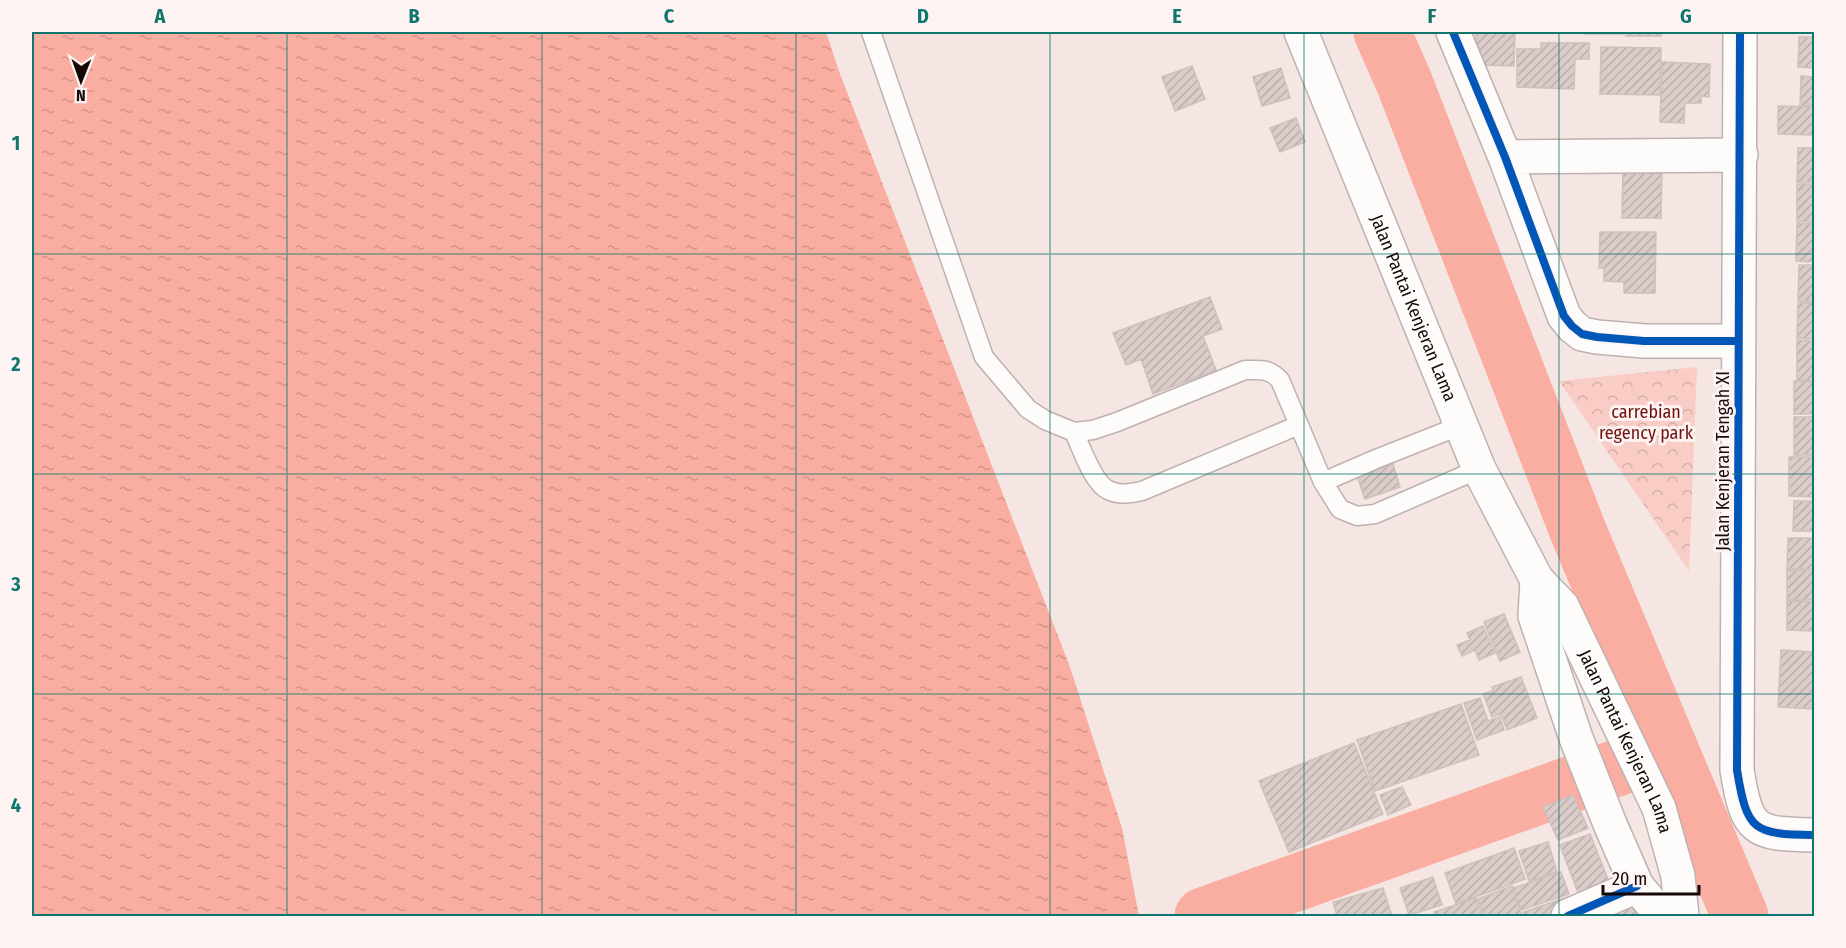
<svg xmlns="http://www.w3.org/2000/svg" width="1846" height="948" viewBox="0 0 1846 948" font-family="'Fira Sans Condensed',sans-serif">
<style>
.park{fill:url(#park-crowns)}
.water{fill:url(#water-ripples)}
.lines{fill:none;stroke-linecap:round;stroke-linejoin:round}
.river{stroke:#faada1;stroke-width:57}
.building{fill:url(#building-hatch);stroke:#cec0bd;stroke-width:1.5}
.lane-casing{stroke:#bfb1af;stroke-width:21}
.street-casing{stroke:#bfb1af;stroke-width:36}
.primary-casing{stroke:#bfb1af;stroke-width:36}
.lane{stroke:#fefbfb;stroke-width:18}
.street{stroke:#fefbfb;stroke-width:33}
.primary{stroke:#fefbfb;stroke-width:33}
.cycleway-casing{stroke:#fcf3f2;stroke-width:11}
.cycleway{stroke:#0057b8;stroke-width:8}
.grid{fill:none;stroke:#0f766e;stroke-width:1.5;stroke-opacity:0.55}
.labels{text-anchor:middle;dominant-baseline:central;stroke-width:6;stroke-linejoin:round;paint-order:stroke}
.street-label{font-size:18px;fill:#150806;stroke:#fcf3f2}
.park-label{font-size:18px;fill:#6e120b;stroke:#fcf3f2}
.neatline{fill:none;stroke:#0f766e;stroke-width:2}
.grid-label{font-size:20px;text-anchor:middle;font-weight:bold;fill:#0f766e}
</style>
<defs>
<pattern id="park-crowns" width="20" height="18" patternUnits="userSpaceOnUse" patternTransform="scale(1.5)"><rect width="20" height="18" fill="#f9cdc5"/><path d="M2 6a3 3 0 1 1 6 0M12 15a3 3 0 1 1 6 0" fill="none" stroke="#d5afa8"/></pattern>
<pattern id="water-ripples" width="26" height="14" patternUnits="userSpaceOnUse" patternTransform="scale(1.5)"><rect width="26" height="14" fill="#faada1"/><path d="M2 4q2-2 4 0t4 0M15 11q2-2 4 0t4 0" fill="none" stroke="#d59389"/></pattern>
<pattern id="building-hatch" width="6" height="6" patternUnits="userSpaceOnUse" patternTransform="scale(1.5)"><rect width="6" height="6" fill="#dbccca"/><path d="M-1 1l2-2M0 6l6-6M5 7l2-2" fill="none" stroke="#bbaeac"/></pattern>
</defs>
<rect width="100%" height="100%" fill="#f5e6e4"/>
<!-- park -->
<path class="park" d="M1697,367l-8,204 -130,-190z"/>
<!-- water -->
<path class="water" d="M32,32h794l14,42 230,593 52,161 17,88h-1107z"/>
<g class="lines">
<!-- river -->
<path class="river" d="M1382,32l22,50 174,449 162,385
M1203,916l467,-167"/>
</g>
<!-- building -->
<path class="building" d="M1476,32h39l-1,34 -38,-1z
M1584,32h41v2h-41z
M1626,32h36l-1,4h-35z
M1799,37h15v31l-16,-1z
M1541,43h48v16h-14l-1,30 -57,-2v-38h24z
M1601,47l60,1 -1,47 -60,-1z
M1662,62l48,2 -1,33 -8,-1v7h-16l-1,20 -24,-1z
M1192,66l13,33 -30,12 -13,-34z
M1281,68l9,30 -28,8 -9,-29z
M1801,76l13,1v29h-14z
M1778,106l36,1v28l-36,-1z
M1296,118l9,24 -25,10 -10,-24z
M1798,148h16v34h-17z
M1623,165l39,1 -1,52h-39z
M1797,184h17v38l-17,-1z
M1797,223l17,1v38l-18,-1z
M1600,232h56l-1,61h-31v-11l-20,-1v-13h-5z
M1799,265h15v37l-16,-1z
M1210,297l12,32 -19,7 13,34 -63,24 -12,-35 -15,6 -13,-32z
M1798,303h16v36l-17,-1z
M1797,340l17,1v40l-17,-1z
M1794,381l20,1v32h-20z
M1794,417h20v38h-20z
M1789,457h25v40l-25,-1z
M1393,464l7,23 -35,12 -8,-23z
M1794,501h20v30h-21z
M1788,538h26v31h-27z
M1787,570l27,1v29h-27z
M1787,601l27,1v29l-27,-1z
M1504,614l16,38 -20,9 -16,-39z
M1483,626l12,27 -16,7 -4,-10 -13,6 -5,-11 13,-5 -3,-7z
M1781,650l33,2v57l-36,-2z
M1521,677l16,41 -30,12 -6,-16 -9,3 -9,-23 10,-3 -1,-4z
M1480,698l8,23 12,-4 4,13 -27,10 -13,-37z
M1461,704l18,51 -104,36 -18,-51z
M1354,743l29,71 -94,38 -30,-71z
M1402,787l9,18 -23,10 -8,-20z
M1573,795l15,33 -30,12 -15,-33z
M1590,834l21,53 -31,11 -20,-53z
M1548,842l9,30 -28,9 -10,-30z
M1514,848l11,31 -69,25 -11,-31z
M1561,872l8,22 -48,16 -8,-22z
M1433,877l9,28 -33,10 -9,-27z
M1512,886l10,30h-38l-6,-17z
M1383,888l9,28h-55l-4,-14z
M1634,894l9,22h-51z
M1571,896l5,14 -19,6h-33l-1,-4z
M1476,898l6,18h-46l-2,-4z"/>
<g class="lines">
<!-- lane casing -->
<g class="lane-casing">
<path id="lane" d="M871,32l113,325 44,52 17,11 29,12 19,-2 24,-8 128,-52c15,0 24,-2 35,10l43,102 17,27 17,7 18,-2 104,-45
M1074,432c7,15 19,51 34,58 12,6 23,3 34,1l157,-66
M1323,482l53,-23 86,-34"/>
</g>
<!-- street casing -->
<g class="street-casing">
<path id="street" d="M1453,32l52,125 59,159 8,10 10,8 15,3 47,4h94
M1740,32l-3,738c10,62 17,64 77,65
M1505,157l236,-2
M1568,916l69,-30"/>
</g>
<!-- primary casing -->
<g class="primary-casing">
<g id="primary">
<path id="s1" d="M1301,32l178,437 58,111 25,26 97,202 19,68 4,40"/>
<path d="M1537,580l-2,36 41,122 34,86 27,62 25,30"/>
</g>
</g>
<!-- lane -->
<use href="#lane" class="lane"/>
<!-- street -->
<use href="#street" class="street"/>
<!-- primary -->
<use href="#primary" class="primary"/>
<!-- cycleway casing -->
<g class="cycleway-casing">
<path id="cycleway" d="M1453,32l52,125 59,159 8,10 10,8 15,3 47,4h94
M1740,32l-3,738c10,62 17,64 77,65
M1568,916l69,-30"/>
</g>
<!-- cycleway -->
<use href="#cycleway" class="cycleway"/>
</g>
<!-- grid -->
<path class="grid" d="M287,32v884M542,32v884M796,32v884M1050,32v884M1304,32v884M1559,32v884M32,254h1782M32,474h1782M32,694h1782"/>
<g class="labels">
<!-- street labels -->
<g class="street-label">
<text stroke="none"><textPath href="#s1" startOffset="298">Jalan Pantai Kenjeran Lama</textPath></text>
<text transform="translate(1723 461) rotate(-90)">Jalan Kenjeran Tengah XI</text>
<text stroke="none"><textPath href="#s1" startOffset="783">Jalan Pantai Kenjeran Lama</textPath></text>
</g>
<!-- park labels -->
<g class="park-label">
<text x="1646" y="412">carrebian<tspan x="1646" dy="21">regency park</tspan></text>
</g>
</g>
<!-- border -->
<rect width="1846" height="948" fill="none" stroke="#fcf3f2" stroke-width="66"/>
<!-- north arrow -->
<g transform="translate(81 81) rotate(181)" stroke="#fcf3f2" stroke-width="4.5" paint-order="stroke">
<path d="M0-4.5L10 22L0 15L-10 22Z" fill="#150806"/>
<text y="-9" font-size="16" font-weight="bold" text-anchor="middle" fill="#150806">N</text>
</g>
<!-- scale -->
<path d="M1603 885v9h96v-9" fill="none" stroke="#150806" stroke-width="3"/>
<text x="1612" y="885" font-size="18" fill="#150806" stroke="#fcf3f2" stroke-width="4.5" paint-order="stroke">20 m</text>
<rect x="33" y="33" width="1780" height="882" class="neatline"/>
<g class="grid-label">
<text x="160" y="23">A</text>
<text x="414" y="23">B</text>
<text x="669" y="23">C</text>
<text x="923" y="23">D</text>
<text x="1177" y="23">E</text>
<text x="1432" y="23">F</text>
<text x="1686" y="23">G</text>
<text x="16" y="150">1</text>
<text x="16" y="371">2</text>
<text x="16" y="591">3</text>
<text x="16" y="812">4</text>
</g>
</svg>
